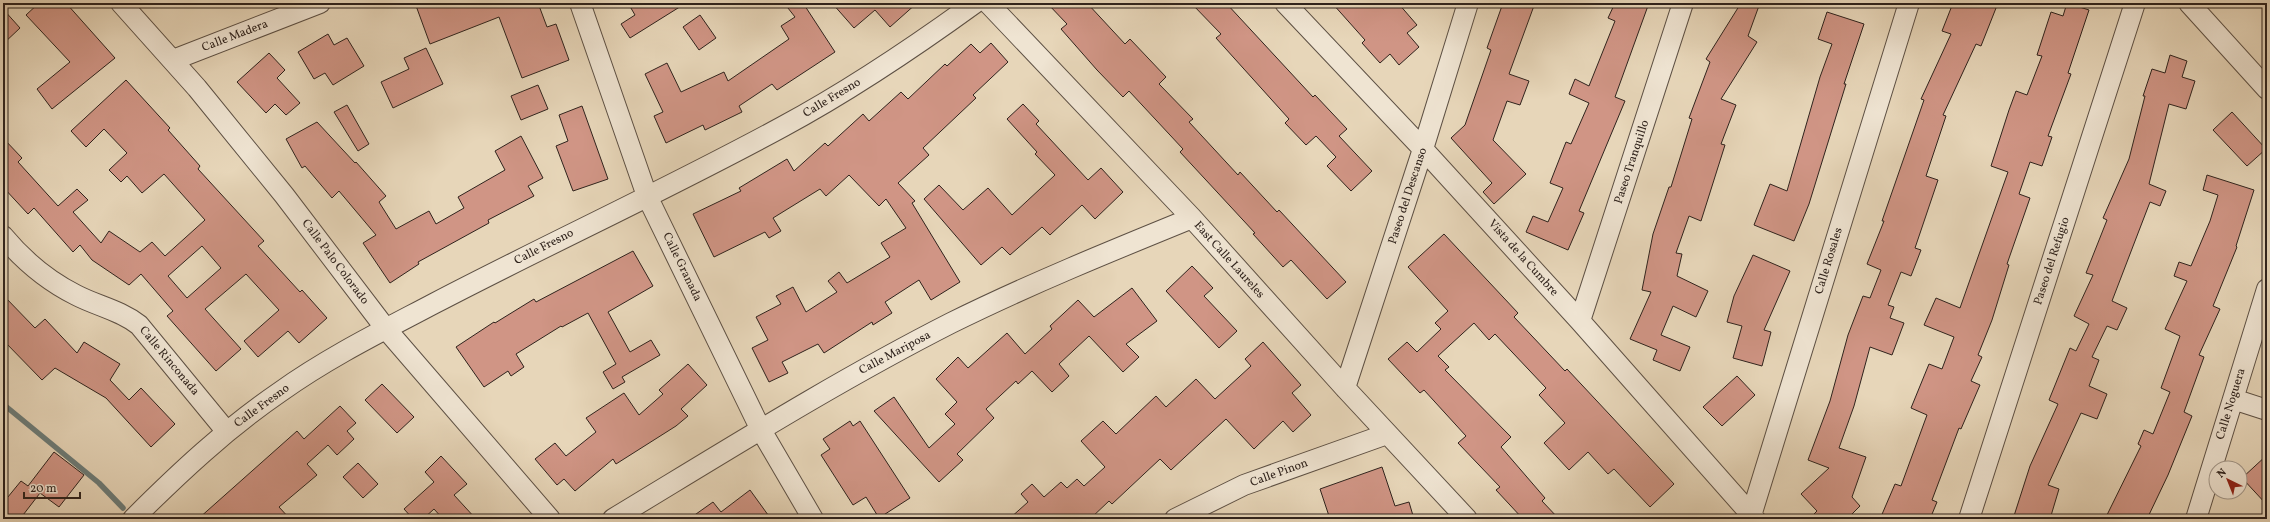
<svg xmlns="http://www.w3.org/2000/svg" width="2270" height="522" viewBox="0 0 2270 522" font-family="Vollkorn,serif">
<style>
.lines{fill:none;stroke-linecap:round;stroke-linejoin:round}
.stream{stroke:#6d7c78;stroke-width:5.5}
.building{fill:#d09585;stroke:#2f231d;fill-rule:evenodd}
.minor-casing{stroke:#5d5044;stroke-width:22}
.minor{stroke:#efe4d2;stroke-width:20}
.labels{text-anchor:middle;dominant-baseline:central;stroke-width:3;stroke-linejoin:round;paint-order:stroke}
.street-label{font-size:12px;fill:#2f231d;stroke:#efe4d2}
</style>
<rect width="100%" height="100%" fill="#e7d6b9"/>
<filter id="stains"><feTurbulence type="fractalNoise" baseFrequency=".005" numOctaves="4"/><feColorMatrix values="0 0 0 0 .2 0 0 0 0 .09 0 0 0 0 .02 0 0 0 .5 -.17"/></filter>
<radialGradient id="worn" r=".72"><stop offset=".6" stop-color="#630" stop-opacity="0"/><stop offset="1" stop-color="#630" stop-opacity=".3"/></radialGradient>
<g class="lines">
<!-- stream -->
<path class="stream" d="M3,404l96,79 24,25"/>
</g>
<!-- building -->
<path class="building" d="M39,3h27l49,55 -63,51 -15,-20 33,-27 -44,-47z
M415,3h123l9,24 9,-3 13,36 -47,18 -23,-61 -69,27z
M628,3h58l-56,35 -9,-14 14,-9z
M784,3h19l32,49 -58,38 -5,-6 -33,22 3,6 -37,18 -2,-5 -37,18 -12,-27 9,-4 -18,-38 22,-11 14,29 43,-20 4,9 61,-42 -8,-13 14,-9z
M832,3h85l-27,24 -15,-17 -21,18z
M1047,3h40l38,41 5,-5 36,38 -7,7 34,35 -4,3 49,53 2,-3 37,40 2,-2 67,72 -19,17 -36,-39 -8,7 -30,-33 2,-1 -75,-81 3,-3 -54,-58 -6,6 -26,-27 -36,-41 6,-5z
M1191,3h35l87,94 2,-2 32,34 -8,7 33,35 -21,20 -24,-25 9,-9 -20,-21 -10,9 -21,-22 4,-4 -73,-81 5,-4z
M1332,3h66l19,22 -10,8 12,14 -20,18 -9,-11 -10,9 -18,-20 3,-3z
M1503,3h32l-26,71 20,7 -9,24 -13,-4 -14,39 33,34 -32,30 -11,-12 9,-9 -41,-45 14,-13 26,-75 -4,-2z
M1615,3h34l-34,94 10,4 -46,110 5,2 -16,37 -42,-18 7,-16 15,6 15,-34 -13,-5 16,-41 5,2 18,-41 -20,-9 6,-15 14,7 26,-65 -7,-3z
M1741,3h19l-12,33 9,6 -36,57 15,6 -15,39 4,1 -24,76 -12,-5 -13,37 6,1 -5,22 31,15 -12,26 -23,-11 -12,29 29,12 -10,24 -27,-11 4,-10 -27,-11 21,-47 -9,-2 11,-56 16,-47h2l21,-68 -3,-1 21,-56 -4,-3z
M1953,3h45l-17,43 -5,-2 -33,71 3,1 -20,60 12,4 -23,68 6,2 -10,26 -10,-4 -13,33 6,2 -4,11 14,5 -12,32 -22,-8 -16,59 -15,42 27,9 -14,40 8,9 -13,13h-38l8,-8 -16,-17 28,-26 -21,-8 22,-59 18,-66 15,-39 7,2 11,-28 -14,-6 17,-43h-2l42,-121 -3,-1 30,-65 -9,-3z
M2067,3l22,7 -21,63 3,1 -23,62 4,1 -10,29 -12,-4 -11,32 11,4 -23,66 2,1 -17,55 -14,35 4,2 -11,24 9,4 -19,44 -2,-1 -27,72 5,2 -7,17h-50l15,-35 6,2 26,-71 -16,-7 18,-44 13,5 12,-32 -30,-12 12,-27 24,10 48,-136 -17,-6 18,-56 7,-19 11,4 15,-39 -5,-1 14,-43 12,4z
M3,9l17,19 -17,16z
M1827,12l37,12 -20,60h2l-37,120 -15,37 -40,-16 16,-41 17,7 33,-114 12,-33 -14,-5z
M700,15l16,23 -17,12 -16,-23z
M328,34l6,11 13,-7 17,28 -31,19 -8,-12 -11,6 -16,-27z
M991,43l17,19 -35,33 3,3 -53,50 6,7 -31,28 17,18 -3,2 48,79 -29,18 -12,-20 -34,22 7,11 -19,12 -1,-3 -48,31 -6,-9 -36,18 6,11 -19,9 -17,-34 16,-8 -12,-23 25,-13 -5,-8 17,-9 13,25 31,-20 -9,-11 11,-9 8,11 43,-26 -9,-14 25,-15 -20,-29 -7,7 -30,-31 -23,21 -6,-7 -47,29 8,13 -12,7 -4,-6 -51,25 -21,-43 48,-23 -2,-3 48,-29 7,12 31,-28 3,3 35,-32 6,7 32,-29 7,7 37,-35 2,2 24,-22 9,9z
M426,48l17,36 -50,24 -12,-26 28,-13 -5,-11z
M269,53l16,17 -8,8 23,25 -14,12 -11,-11 -9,9 -29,-31z
M2170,55l17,6 -5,16 13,4 -9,28 -17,-5 -20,80 17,7 -6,15 -10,-4 -38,99 15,7 -10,22 -10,-4 -15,31 7,3 -10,26 18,8 -10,25 -16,-6 -33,72 11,4 -9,30h-37l17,-53 28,-62 -9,-4 21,-52 6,3 13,-27 -15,-8 19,-41 -7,-2 21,-53 -4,-2 26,-59 16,-63h-2l9,-27 13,4z
M126,80l44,48 -2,2 32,36 -2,3 66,72 -6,5 42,46 2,-2 25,28 -28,25 -11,-12 -30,26 -14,-16 35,-31 -33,-36 -41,35 36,40 -25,22 -49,-55 6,-5 -32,-37 -12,11 -37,-25 -12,-15 -7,7 -39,-44 -6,6 -25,-27v-49l19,20 -4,4 40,44 19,-17 11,11 -15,12 28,31 8,-12 31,21 12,-10 13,14 40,-36 -41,-46 -22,19 -15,-17 -6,6 -12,-12 18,-17 -23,-24 -18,18 -15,-16zM202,246l19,22 -34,30 -19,-22z
M538,85l10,24 -27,11 -10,-24z
M1023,104l16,17 -3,3 52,56 13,-12 22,24 -28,27 -13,-14 -32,30 -8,-8 -32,28 -8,-8 -21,18 -57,-66 15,-14 24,25 25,-22 24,27 43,-40 -20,-21 2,-2 -30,-33z
M347,105l22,39 -11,7 -24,-39z
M582,106l26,73 -35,12 -17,-45 12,-5 -9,-26z
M2232,112l34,37 -19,17 -34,-36z
M317,122l38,41 1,-1 30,34 -7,6 17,27 33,-18 7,13 28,-16 -6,-11 47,-27 -10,-19 26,-15 22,42 -15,8 6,10 -46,24 1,3 -71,39 1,2 -29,19 -27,-40 13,-8 -37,-44 -7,7 -27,-32 -3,2 -16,-29z
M2207,175l47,15 -18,56 1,1 -24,59 7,3 -21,46 5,2 -20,55 8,4 -24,59 -21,44h-42l36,-73 -3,-2 6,-14 9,4 17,-42 -9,-4 19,-52 -15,-7 22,-48 -13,-5 5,-14 12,4 19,-45 8,-26 -15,-5z
M1444,234l74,79 -4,4 51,54 2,-2 43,46 64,69 -24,23 -36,-38 -6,5 -20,-22 -19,18 -25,-27 21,-20 -26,-28 7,-7 -51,-54 -6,6 -15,-17 -36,33 11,11 -4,3 66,67 -10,10 44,51 -3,3 17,18h-36l-27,-29 4,-3 -42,-44 8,-7 -42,-46 -4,3 -32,-34 19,-17 10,10 24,-23 -6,-6 13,-12 -40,-44z
M633,251l20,35 -45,26 22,40 21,-12 9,15 -38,22 3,5 -12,7 -10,-17 13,-8 -28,-51 -26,14 -1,-1 -45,28 8,13 -13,9 -3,-5 -24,16 -28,-40 38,-25 1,1 39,-24 2,3z
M1753,255l37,16 -26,59 7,2 -9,34 -29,-8 9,-32 -15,-4 7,-26z
M1192,266l21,22 -9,8 33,35 -18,17 -53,-57z
M1132,288l25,33 -31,23 13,13 -16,15 -34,-36 -30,28 10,12 -17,16 -20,-21 -14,13 -2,-3 -30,28 8,9 -37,36 6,6 -24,22 -65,-71 20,-14 35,51 26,-24 -10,-10 12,-12 -21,-23 22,-22 10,11 39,-35 18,21 27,-25 -2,-3 28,-26 16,17z
M3,295l32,33 10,-9 32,34 7,-11 36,22 -10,16 19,20 12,-12 34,36 -24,23 -45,-49 -51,-30 -13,12 -39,-40z
M1263,342l38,43 -9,8 19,22 -18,17 -10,-11 -29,28 -28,-30 -55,51 -11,-11 -48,45 -3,-3 -19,18h-81l19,-17 -7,-8 11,-10 12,13 17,-15 6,6 10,-9 7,7 21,-19 -24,-26 22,-20 13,13 40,-38 10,11 30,-28 19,20 36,-33 -6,-7z
M688,364l19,21 -26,24 7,7 -12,10 -60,38 -3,-5 -38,32 -11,-12 -7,6 -22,-26 20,-16 11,13 30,-24 -10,-14 38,-25 15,22 24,-21 -4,-4z
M1737,376l18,19 -33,31 -19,-19z
M382,384l32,33 -17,16 -32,-33z
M340,406l16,17 -9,8 7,8 -17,16 -9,-10 -21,19 10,11 -38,32 11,12h-92l99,-88 7,8z
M850,421l3,5 7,-5 50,77 -31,20 -13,-21 -13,8 -32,-50 9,-6 -7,-10z
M54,452l30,23 -25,32 -19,-14 -20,26h-17v-16l18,-22 7,5z
M2267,455v50l-25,-27z
M441,456l26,28 -13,11 22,24h-33l-9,-10 -11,10h-10l-9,-10 30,-27 -9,-10z
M358,463l20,21 -15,14 -20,-21z
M1382,467l13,39 14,-4 5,17h-84l-10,-30z
M750,490l21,29h-82l24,-17 8,10z"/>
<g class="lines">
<!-- minor casing -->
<g class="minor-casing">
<path id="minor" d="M121,3l76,85 87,107 102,134 164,190
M580,3l67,193 114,234 52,89
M988,3l204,215 153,170 122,131
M1285,3l138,146 157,172 175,198
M2189,3l78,86
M173,60l147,-57
M3,236c20,24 45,45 73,59 21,11 44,15 63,30l88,107
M1580,321l103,-318
M1345,388l78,-239 45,-146
M2233,399l34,11
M133,519c46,-46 93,-90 147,-127 49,-35 102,-61 155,-89 115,-60 233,-114 347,-176 67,-36 131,-79 193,-124
M613,519c111,-67 222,-137 338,-196 79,-39 160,-72 241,-105
M1175,519l69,-34 143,-51
M1750,519l159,-516
M1969,519l166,-516
M2196,519l71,-230"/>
</g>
<!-- minor -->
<use href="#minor" class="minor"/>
</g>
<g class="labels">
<!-- street labels -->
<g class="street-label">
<text transform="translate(235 36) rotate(-21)">Calle Madera</text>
<text transform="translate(832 98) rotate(-31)">Calle Fresno</text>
<text transform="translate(1632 162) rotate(-72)">Paseo Tranquillo</text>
<text transform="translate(1408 196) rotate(-72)">Paseo del Descanso</text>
<text transform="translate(544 247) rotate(-27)">Calle Fresno</text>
<text transform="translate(1523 258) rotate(48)">Vista de la Cumbre</text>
<text transform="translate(1229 260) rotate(48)">East Calle Laureles</text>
<text transform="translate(1829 261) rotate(-73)">Calle Rosales</text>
<text transform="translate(2052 261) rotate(-72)">Paseo del Refugio</text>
<text transform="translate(335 262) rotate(53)">Calle Palo Colorado</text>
<text transform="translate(682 267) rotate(64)">Calle Granada</text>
<text transform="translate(895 353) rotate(-28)">Calle Mariposa</text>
<text transform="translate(169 361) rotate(50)">Calle Rinconada</text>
<text transform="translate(2231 404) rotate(-73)">Calle Noguera</text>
<text transform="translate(262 406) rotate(-36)">Calle Fresno</text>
<text transform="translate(1279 473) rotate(-20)">Calle Pinon</text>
</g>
</g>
<!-- margin -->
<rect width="2270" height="522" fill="none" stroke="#e7d6b9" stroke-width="16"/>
<rect x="4" y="4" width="2262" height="514" fill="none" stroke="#2f231d" stroke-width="2"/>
<rect x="8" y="8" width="2254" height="506" fill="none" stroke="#2f231d"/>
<!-- north arrow -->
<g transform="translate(2228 480) rotate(317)"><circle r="19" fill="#efe4d2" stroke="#a2978a"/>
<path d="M0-3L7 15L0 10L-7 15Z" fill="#8f2418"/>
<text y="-6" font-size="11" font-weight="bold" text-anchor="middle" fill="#2f231d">N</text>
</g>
<!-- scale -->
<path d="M24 492v6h56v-6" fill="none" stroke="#2f231d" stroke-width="2"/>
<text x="30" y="492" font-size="12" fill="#2f231d" stroke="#efe4d2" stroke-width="3" paint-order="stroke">20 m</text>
<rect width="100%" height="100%" filter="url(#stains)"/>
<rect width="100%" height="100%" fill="url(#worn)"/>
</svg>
